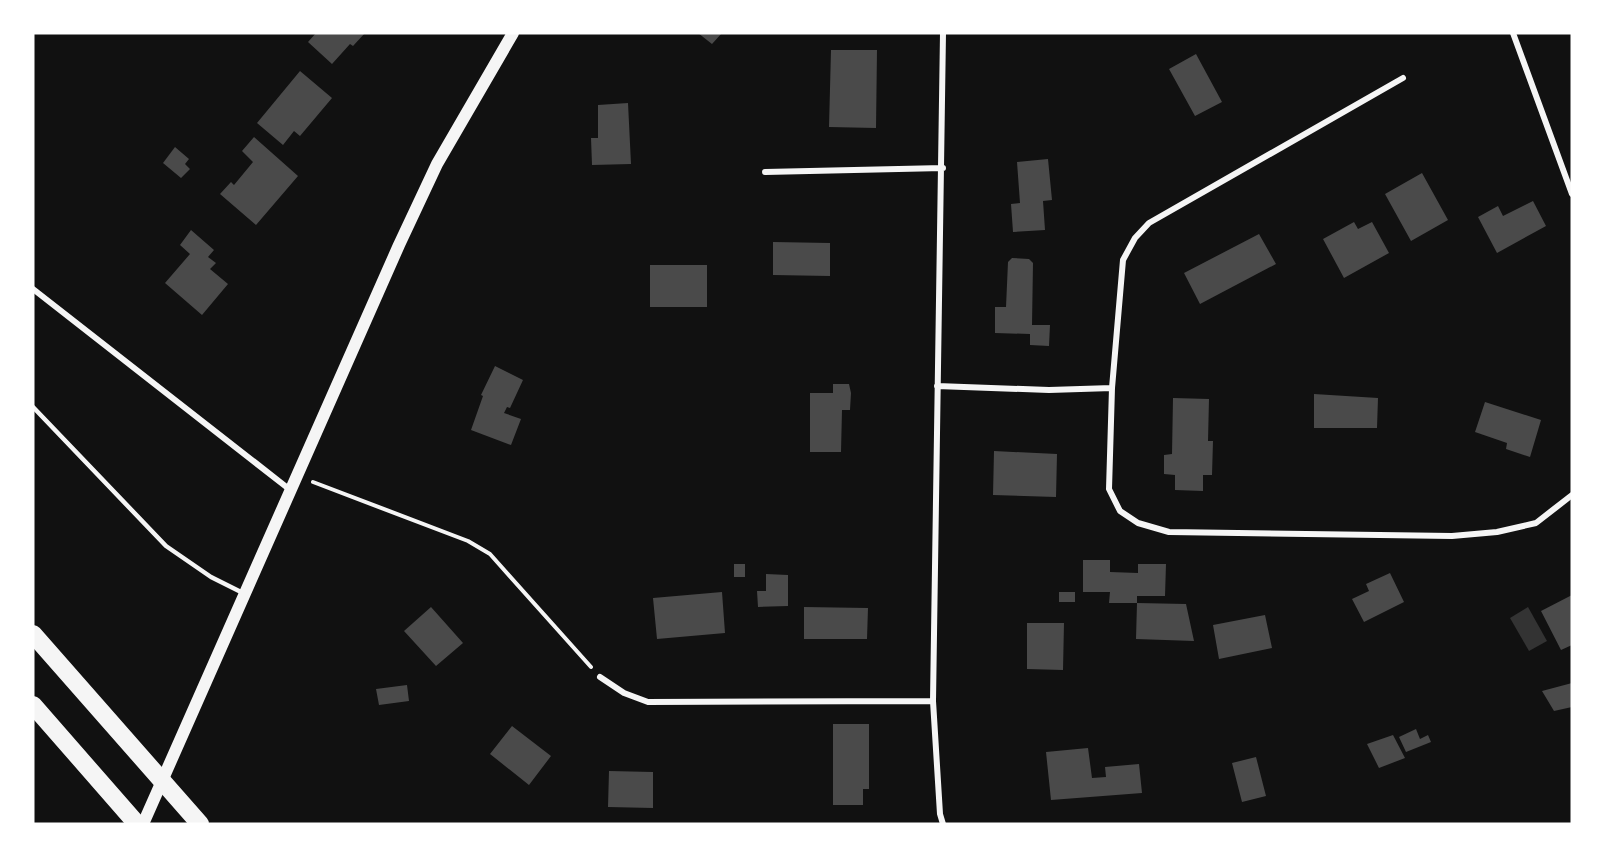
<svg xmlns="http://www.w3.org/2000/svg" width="1605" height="857" viewBox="0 0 1605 857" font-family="'Archivo Narrow',sans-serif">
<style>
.water{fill:#333}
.building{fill:#4a4a4a}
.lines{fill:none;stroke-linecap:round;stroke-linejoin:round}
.path{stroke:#f5f5f5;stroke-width:4}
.service{stroke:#f5f5f5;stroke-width:4.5}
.minor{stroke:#f5f5f5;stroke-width:6}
.secondary{stroke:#f5f5f5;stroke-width:12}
.motorway{stroke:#f5f5f5;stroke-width:18}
</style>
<rect width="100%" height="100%" fill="#111"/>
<!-- water -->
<path class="water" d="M1528,607l19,34 -18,10 -19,-33z"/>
<!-- building -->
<path class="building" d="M316,33h49l-12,13 -3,-2 -18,20 -24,-22z
M698,33h24l-10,11z
M831,50h46l-1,78 -47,-1z
M1196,54l26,48 -27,14 -26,-47z
M300,71l32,27 -32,38 -6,-5 -11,14 -26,-22z
M628,103l3,61 -39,1 -1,-27h7v-33z
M254,137l44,39 -42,49 -36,-31 11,-12 3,3 19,-23 -11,-11z
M175,147l14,12 -4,5 5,5 -9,9 -18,-15z
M1048,159l4,41 -9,1 2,29 -32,2 -2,-28 9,-1 -3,-41z
M1422,173l26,47 -37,21 -26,-47z
M1533,201l13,25 -49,27 -19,-36 20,-11 5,10z
M1354,222l4,7 14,-7 17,31 -45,25 -21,-39z
M191,230l23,20 -6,7 8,6 -6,6 18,15 -26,31 -37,-32 25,-29 -10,-9z
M1259,234l17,30 -76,40 -16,-31z
M773,242l57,1v33l-57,-1z
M1012,258l17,1 4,4 -1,62h18l-1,21 -19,-1v-11l-35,-1v-26h11l2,-45z
M650,265h57v42h-57z
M495,366l28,14 -13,28 -3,-1 -3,6 17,6 -10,26 -40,-15 12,-34 -2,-1z
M833,384h16l2,9 -1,17h-8l-1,42h-31v-59h23z
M1314,394l64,4 -1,30h-63z
M1173,398l36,1 -1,42h5l-1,34h-9v16l-28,-1v-15l-11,-1v-19l8,-1z
M1485,402l56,18 -11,37 -24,-8 1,-6 -32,-11z
M994,451l63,3 -1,43 -63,-2z
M1083,560h27v12l28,1v-9h28l-1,32h-28v7l49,1 8,37 -58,-2 1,-36h-28l1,-11h-27z
M734,564h11v13h-11z
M1390,573l14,29 -40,20 -12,-23 17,-8 -3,-7z
M766,574l22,1v31l-30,1 -1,-16h9z
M722,592l3,41 -68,6 -4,-41z
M1059,592h16v10h-16z
M1572,595v50l-11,5 -20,-39z
M431,607l32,36 -27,23 -32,-35z
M804,607l64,1 -1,31h-63z
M1265,615l7,33 -53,11 -6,-34z
M1027,623h37l-1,47 -36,-1z
M1572,683v24l-18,4 -12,-20z
M407,685l2,16 -30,4 -3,-16z
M833,724h36v65h-6v16h-30z
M512,726l39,30 -22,29 -39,-31z
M1416,729l4,10 8,-4 3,7 -25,10 -7,-15z
M1393,735l12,23 -26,10 -12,-24z
M1088,748l4,30 14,-1 -1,-10 34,-3 3,29 -91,7 -5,-48z
M1256,757l10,39 -24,6 -10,-39z
M609,771l44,1v36l-45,-1z"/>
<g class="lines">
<!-- path -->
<path class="path" d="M313,482l155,59 22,13 101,113"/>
<!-- service -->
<path class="service" d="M33,407l133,139 45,31 34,17"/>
<!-- minor -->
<path class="minor" d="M1513,33l59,161
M1403,78l-254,145 -14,15 -12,22 -11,128 -3,101 11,22 18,12 31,9 283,4 45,-4 39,-9 36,-28
M765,172l178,-4
M33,289l256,200
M937,386l112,4 63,-2
M600,677l24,16 24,9 285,-1
M943,824l-3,-10 -7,-113 10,-668"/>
<!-- secondary -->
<path class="secondary" d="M143,824l256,-579 38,-81 76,-131"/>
<!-- motorway -->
<path class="motorway" d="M33,634l167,190
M33,705l104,119"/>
</g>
<!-- border -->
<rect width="1605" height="857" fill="none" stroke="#ffffff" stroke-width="69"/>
</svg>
